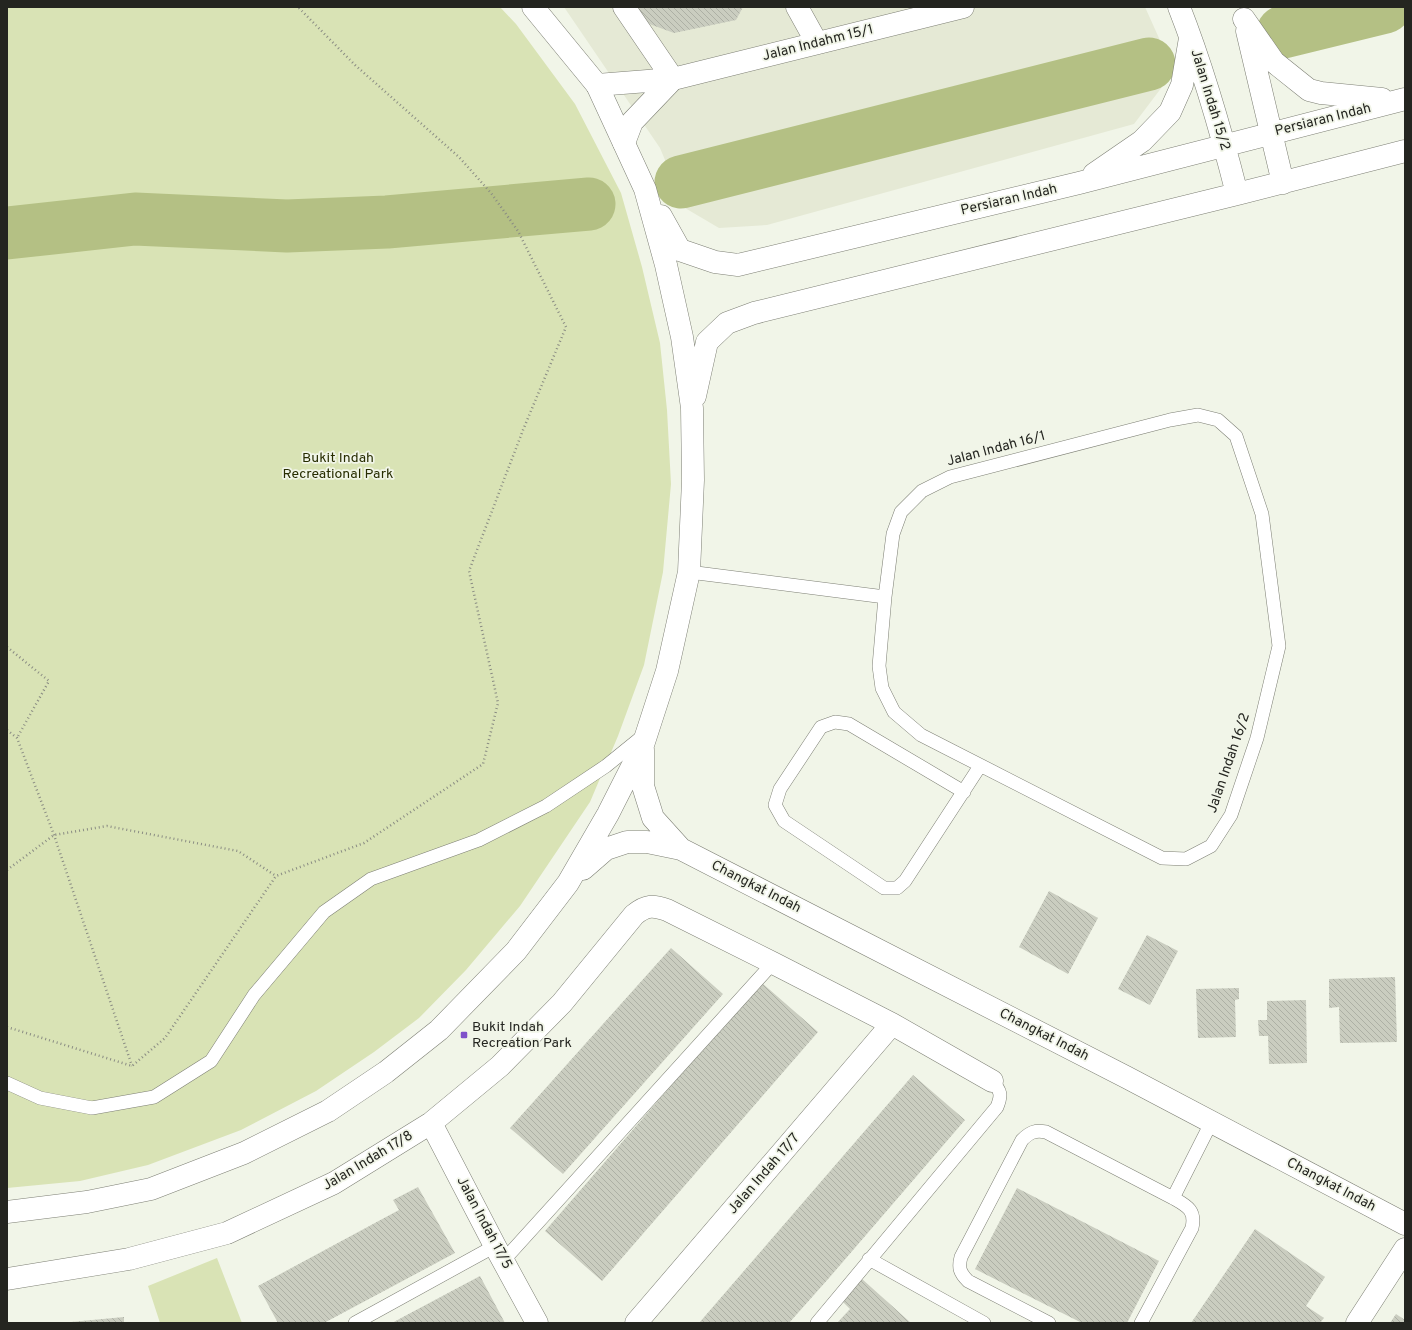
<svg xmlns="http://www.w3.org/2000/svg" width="1412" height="1330" viewBox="0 0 1412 1330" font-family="Overpass,sans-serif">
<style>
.built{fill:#e5e9d5}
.green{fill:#d9e3b5}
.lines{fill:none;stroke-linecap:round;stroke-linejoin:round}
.river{stroke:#b4c084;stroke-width:53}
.building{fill:url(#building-back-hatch)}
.lane-casing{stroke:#7d7f74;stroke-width:14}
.street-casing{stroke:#7d7f74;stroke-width:23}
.secondary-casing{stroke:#7d7f74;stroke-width:23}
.path{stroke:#8a8c83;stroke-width:2.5;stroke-dasharray:1 3;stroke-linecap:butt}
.lane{stroke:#fff;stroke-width:13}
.street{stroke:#fff;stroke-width:22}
.secondary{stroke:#fff;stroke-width:22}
.poi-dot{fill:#7f51ca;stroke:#f1f5e8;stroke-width:1.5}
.labels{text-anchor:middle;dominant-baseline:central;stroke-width:3.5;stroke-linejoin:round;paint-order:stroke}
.street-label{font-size:14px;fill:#242520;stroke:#f1f5e8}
.park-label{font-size:14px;fill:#272d00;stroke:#f1f5e8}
.poi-label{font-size:14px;fill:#242520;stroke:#f1f5e8;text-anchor:start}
</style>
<defs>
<pattern id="building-back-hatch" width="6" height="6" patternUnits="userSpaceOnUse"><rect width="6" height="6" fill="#cacdc0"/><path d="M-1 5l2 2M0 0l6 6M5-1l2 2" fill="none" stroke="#adb0a5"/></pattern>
</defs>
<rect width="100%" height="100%" fill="#f1f5e8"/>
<!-- built -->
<path class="built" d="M564,7h581l18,40 -1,40 -28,37 -367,101 -48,3 -34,-20 -25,-60z"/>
<!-- green -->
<path class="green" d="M7,7h493l16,17 59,80 46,89 21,74 18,76 7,67 4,74 -8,88 -19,93 -26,71 -28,66 -70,104 -54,64 -47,48 -45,34 -58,39 -75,39 -93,35 -68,16 -73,7z
M217,1258l25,65h-82l-12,-37z"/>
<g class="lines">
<!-- river -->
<path class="river" d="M1283,32l102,-25
M681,182l468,-118
M7,233l128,-14 152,7 100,-4 202,-18"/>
</g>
<!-- building -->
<path class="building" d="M633,7h110l-7,13 -62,13 -33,-12z
M1049,891l49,27 -30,56 -49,-27z
M1147,935l31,16 -28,54 -32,-16z
M671,948l52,46 -160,180 -53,-46z
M1395,977l2,65 -57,1 -1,-36 -10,1v-29z
M761,982l57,50 -216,249 -57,-50z
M1239,988v11l-4,1 1,37 -38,1 -2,-49z
M1306,1000l1,63 -38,1 -1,-28h-9l-1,-16h9v-19z
M913,1075l52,45 -136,158 -40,45h-90z
M418,1187l37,66 -131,70h-46l-20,-37 141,-76 -6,-10z
M1017,1188l142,73 -32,62h-45l-107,-54z
M1255,1229l70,48 -19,29 18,12 -4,5h-129z
M480,1276l25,47h-113l11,-6z
M862,1279l49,44h-74l13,-14 -8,-8z
M1396,1314l9,6v3h-15z
M124,1317v6h-53v-1z"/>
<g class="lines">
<!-- lane casing -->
<g class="lane-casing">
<path id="lane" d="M1198,415l20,5 18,16 26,78 17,132 -22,92 -26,77 -20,31 -25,13 -24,-1 -241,-123 -27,-23 -12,-24 -3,-22 6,-69 8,-63 8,-22 21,-21 28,-14 220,-57z
M689,572l196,25
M964,792l-115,-68 -14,-2 -14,5 -41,62 -5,16 9,16 100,67h13l8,-7 75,-115
M7,1083l33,15 52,10 62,-11 57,-36 43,-66 70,-83 47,-33 108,-39 67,-34 60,-40 37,-30
M1173,1198l39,-77
M869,1259l115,64
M503,1261l270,-298
M355,1323l140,-77
M817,1323l180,-216c5,-12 4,-16 -5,-26
M1049,1323l-81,-42c-8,-8 -10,-13 -7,-24l61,-117c8,-8 13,-10 24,-8l127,66c14,8 23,12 19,30l-51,95"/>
</g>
<!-- street casing -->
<g class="street-casing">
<path id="street" d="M624,7l49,72
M797,7l20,36
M597,85l76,-6 290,-72
M624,143l8,-21 41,-43
M431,1123l64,123 42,77
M7,1279l122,-20 98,-26 107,-50 97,-60 69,-57 62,-63 72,-88c12,-10 19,-10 33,-5l106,53 119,61 100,57
M636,1323l256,-299
M1357,1323l48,-74"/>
</g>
<!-- secondary casing -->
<g class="secondary-casing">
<path id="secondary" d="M1179,7c24,61 42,124 58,187
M1244,19l30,43 35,28 12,3 61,6
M1247,31l36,152
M1094,174l48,-33 28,-29 12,-27 8,-47
M661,216l19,34 35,12 23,3 341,-82 326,-84
M695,396l12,-54 20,-19 27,-10 483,-119 168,-43
M643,750v36l10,32 28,31
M583,869l23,-20 21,-7h20l34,7 445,228 279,147
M7,1212l80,-10 64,-13 93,-36 84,-42 58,-39 53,-42 77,-79 52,-68 40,-69 35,-69 24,-74 22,-99 4,-92 -1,-72 -10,-71 -16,-72 -21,-76 -48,-104 -64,-78"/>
</g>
<!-- path -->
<path class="path" d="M7,647l42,34 -32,57
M7,730l10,8 37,97 78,231
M7,870l47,-35 53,-9 131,25 38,25
M7,1027l125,39 33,-28 111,-162 88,-33 119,-79 15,-61 -29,-132 54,-141 43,-103 -48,-96 -27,-38 -32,-36 -104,-92 -57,-58"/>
<!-- lane -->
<use href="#lane" class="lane"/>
<!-- street -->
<use href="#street" class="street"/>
<!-- secondary -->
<use href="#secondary" class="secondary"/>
</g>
<!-- markers -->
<rect class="poi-dot" x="460" y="1031" width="8" height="8" rx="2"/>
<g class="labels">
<!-- street labels -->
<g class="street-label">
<text transform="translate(818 43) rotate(-14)">Jalan Indahm 15/1</text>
<text transform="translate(1210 100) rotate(73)">Jalan Indah 15/2</text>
<text transform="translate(1323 120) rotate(-14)">Persiaran Indah</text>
<text transform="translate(1009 200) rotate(-13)">Persiaran Indah</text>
<text transform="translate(996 449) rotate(-15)">Jalan Indah 16/1</text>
<text transform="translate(1229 763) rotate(-71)">Jalan Indah 16/2</text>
<text transform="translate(756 887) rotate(27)">Changkat Indah</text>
<text transform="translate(1044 1035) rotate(27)">Changkat Indah</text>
<text transform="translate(368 1161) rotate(-31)">Jalan Indah 17/8</text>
<text transform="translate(764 1174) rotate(-49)">Jalan Indah 17/7</text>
<text transform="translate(1331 1185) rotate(28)">Changkat Indah</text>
<text transform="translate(484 1223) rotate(62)">Jalan Indah 17/5</text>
</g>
<!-- park labels -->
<g class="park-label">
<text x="338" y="458">Bukit Indah<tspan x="338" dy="16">Recreational Park</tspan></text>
</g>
<!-- poi labels -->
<g class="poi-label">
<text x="472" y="1027">Bukit Indah<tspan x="472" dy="16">Recreation Park</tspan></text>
</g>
</g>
<!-- border -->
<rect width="1412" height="1330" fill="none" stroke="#242520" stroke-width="16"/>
</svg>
